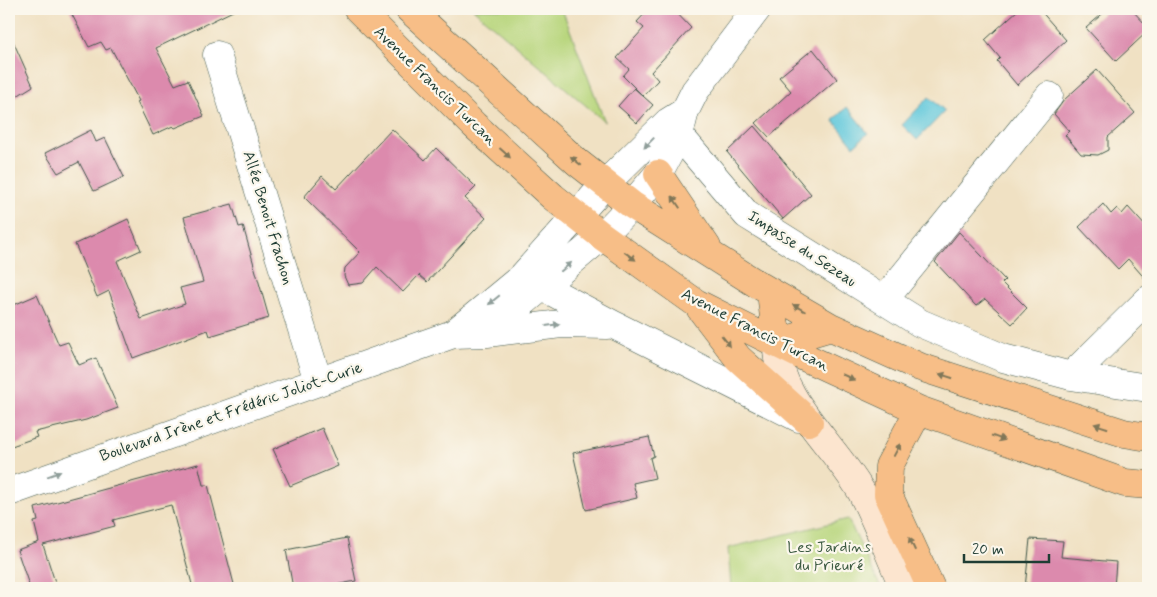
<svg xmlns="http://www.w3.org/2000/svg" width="1157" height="597" viewBox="0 0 1157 597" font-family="Mynerve,sans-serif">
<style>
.green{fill:#b7d57c;stroke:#6b8958}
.water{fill:#5fc7db;stroke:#3f8288}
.building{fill:#dc8aad}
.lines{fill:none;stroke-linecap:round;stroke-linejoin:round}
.street-casing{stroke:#3e5649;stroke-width:29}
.secondary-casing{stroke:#3e5649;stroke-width:29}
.primary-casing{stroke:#3e5649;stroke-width:29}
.street{stroke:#fff;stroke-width:28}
.secondary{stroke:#fce5cf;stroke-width:28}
.primary{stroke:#f7be87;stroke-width:28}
.oneway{fill:#8f9e9a}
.oneway2{fill:#807759}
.labels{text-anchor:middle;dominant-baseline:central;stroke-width:4.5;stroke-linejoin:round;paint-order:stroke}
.street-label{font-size:16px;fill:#1f3d34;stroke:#fbf7ec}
.park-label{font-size:16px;fill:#3d5b42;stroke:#fbf7ec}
</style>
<rect width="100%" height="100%" fill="#fbf7ec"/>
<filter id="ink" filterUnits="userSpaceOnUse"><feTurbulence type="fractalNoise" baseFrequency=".02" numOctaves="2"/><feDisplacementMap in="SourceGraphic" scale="10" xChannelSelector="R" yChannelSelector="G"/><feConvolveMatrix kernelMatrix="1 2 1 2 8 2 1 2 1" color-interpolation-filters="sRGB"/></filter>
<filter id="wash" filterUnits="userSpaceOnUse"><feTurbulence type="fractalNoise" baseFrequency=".0096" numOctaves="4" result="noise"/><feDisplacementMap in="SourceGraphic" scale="20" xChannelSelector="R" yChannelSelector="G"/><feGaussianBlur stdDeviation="1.12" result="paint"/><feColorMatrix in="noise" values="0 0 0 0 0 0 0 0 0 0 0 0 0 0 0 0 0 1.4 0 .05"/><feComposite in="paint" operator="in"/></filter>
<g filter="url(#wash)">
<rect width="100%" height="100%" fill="#f0e1c3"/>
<!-- green -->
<path class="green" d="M473,9h89l43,113z
M848,519l33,69h-150l-3,-40z"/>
<!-- water -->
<path class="water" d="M929,97l16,14 -28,29 -15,-15z
M847,107l21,26 -14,13 -21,-26z"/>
<g id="blocks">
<!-- building -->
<path class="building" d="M69,9h168l-81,39 19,37 13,-5 16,36 -29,12 -2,-2 -20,9 -16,-33 2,-1 -28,-53 -5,2 -5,-8 -12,5z
M649,9h24l18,19 -40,44 7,8 -15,16 -20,-20 6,-7 -12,-11 27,-30 -7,-6z
M1019,9h20l27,31 -49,45 -20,-24 3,-3 -15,-18z
M1108,9h23l17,18v4l-32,30 -30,-33z
M9,32l24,54 -24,15z
M813,49l24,30 -68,58 -13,-14 35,-32 -12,-14z
M1097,70l38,43 -27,24v13l-10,5 -17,-1 -16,-19 4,-4 -15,-17 10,-14z
M634,88l19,17 -16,18 -19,-17z
M754,126l57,68 -28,25 -56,-67z
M392,129l33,31 11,-12 40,39 -11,11 21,20 -59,64 -8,-7 -16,17 -26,-25 -14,16 -15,2 -4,-9 1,-8 15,-16 -56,-55 18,-21 14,13z
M91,130l5,12 9,-4 19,39 -30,14 -15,-29 -21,11 -13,-20z
M232,204l7,23 4,-1 26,92 -59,18 -2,-6 -75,28 -24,-67 -12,6 -22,-53 53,-25 13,31 -24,11 24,58 44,-15 -5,-16 23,-6 -19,-65z
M1103,204l8,10 6,-6 5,6 6,-7 20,22v53l-20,-23 -10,10 -39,-42z
M959,232l46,48 -3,3 25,25 -15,16 -27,-25 -9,7 -41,-44z
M37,295l22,50 9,-3 11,23 17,-7 22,50 -32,12 -51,12 2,5 -28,10v-140z
M322,428l16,38 -48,20 -17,-37z
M649,437l5,19 -4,2 5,20 -22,5 4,15 -51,12 -13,-57z
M198,464l5,21h5l27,103h-42l-22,-83 -58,15 2,6 -72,19 14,43h-27l-13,-38 22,-8 -5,-20 4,-1 -3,-13z
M347,538l9,43 -37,7h-26l-7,-38z
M1030,539l33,2 -2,16 55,5 -2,26h-89z"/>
</g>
</g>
<g filter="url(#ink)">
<use href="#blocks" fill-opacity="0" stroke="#3e5649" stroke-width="1"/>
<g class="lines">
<!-- street casing -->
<g class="street-casing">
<path id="street" d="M217,55l101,326
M668,122l79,93 173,108 83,35 68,18 77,12
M528,279l86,46 185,93
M884,300l165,-204
M487,333l74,-9 46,1
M453,334l69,-57 84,-94 62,-61 16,-10
M1071,376l77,-76
M9,492l444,-158 34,-1 115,-97 30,-31 26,-31 21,-39 6,-24 10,-20 62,-82"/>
</g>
<!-- secondary casing -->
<g class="secondary-casing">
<path id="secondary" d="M777,343c-3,54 60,104 85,150 16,31 28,64 42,95"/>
</g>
<!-- primary casing -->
<g class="primary-casing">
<path id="primary" d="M358,9l116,116 79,72 49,39 94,67 104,52 119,55 206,73 23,2
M409,9l168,153 55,43 125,79 74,43 89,40 204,66 24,4
M658,174l49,73
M771,292l6,51 54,-16
M700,308l38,50 71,64
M919,410l-30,56 -1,28 43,94"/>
</g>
<!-- street -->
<use href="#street" class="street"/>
<!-- secondary -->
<use href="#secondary" class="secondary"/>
<!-- primary -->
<use href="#primary" class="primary"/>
</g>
<!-- one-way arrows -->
<defs><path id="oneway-solid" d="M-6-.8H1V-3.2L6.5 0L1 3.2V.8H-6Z" transform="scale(1.25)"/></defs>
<g class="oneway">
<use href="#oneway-solid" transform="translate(649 143) rotate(134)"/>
<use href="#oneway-solid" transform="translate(566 267) rotate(-40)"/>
<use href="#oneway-solid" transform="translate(494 300) rotate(140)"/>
<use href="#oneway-solid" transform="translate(553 325) rotate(-7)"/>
<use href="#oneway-solid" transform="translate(54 474) rotate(-20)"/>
</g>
<g class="oneway2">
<use href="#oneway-solid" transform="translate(505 153) rotate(42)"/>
<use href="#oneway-solid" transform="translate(576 161) rotate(-140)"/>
<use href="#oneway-solid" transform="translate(676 202) rotate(-124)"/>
<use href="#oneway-solid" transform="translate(630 256) rotate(36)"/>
<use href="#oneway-solid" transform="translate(799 308) rotate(-150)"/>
<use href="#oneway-solid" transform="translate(726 341) rotate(52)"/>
<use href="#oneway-solid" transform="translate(946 376) rotate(-162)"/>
<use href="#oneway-solid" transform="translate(848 377) rotate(25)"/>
<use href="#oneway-solid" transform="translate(1101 426) rotate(-162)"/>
<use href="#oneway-solid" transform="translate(998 438) rotate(20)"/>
<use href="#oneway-solid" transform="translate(897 450) rotate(-62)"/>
<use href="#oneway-solid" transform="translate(912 544) rotate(-115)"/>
</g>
</g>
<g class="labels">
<!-- street labels -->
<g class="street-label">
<text transform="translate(435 86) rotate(44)">Avenue Francis Turcan</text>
<text transform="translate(268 218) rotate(73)">Allée Benoit Frachon</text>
<text transform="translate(802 249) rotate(33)">Impasse du Sezeau</text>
<text transform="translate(755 330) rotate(27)">Avenue Francis Turcan</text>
<text transform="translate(231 412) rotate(-19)">Boulevard Irène et Frédéric Joliot-Curie</text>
</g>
<!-- park labels -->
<g class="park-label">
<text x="829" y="547">Les Jardins<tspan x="829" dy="18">du Prieuré</tspan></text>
</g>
</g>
<!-- margin -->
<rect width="1157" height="597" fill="none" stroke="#fbf7ec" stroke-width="30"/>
<!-- scale -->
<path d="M964 554v8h85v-8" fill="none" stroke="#1f3d34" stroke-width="2.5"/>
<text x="972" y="554" font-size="15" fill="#1f3d34" stroke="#fbf7ec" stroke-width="4" paint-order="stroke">20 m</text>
</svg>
